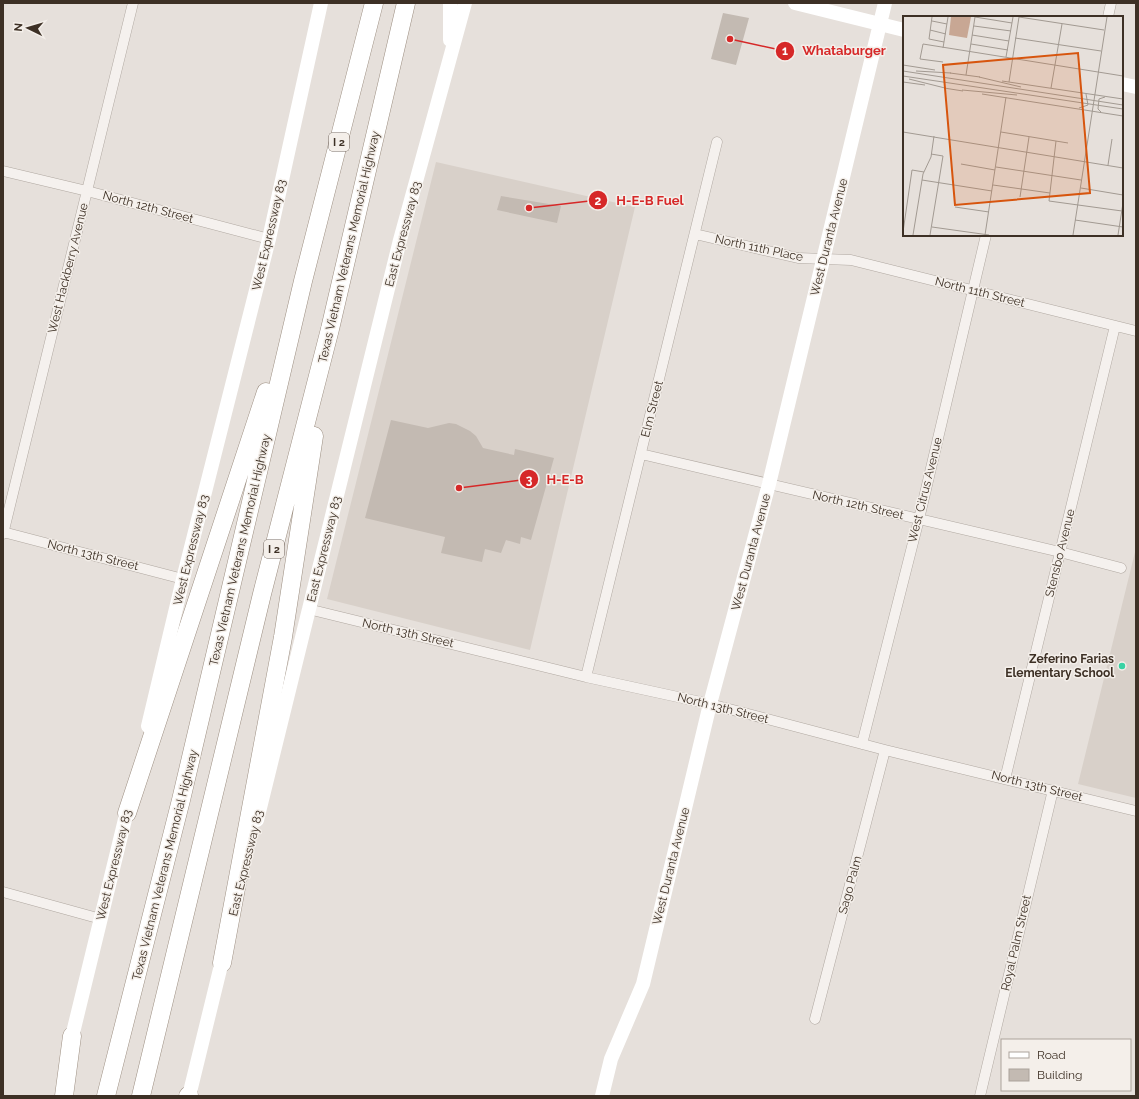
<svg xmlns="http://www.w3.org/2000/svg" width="1139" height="1099" viewBox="0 0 1139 1099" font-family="Raleway,sans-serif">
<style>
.built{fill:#d8d0c9}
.building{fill:#c3bab2}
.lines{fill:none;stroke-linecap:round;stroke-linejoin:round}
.street-casing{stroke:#b0a8a1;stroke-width:11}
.highway-casing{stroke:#9d8f82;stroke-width:19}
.street{stroke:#f5f1ee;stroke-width:10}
.secondary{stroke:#fff;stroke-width:14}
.highway{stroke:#fff;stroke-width:18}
.poi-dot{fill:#39d2a4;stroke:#f4efea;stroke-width:1.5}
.labels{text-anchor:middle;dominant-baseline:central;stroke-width:3;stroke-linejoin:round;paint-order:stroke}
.shield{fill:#f4efea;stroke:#746960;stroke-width:1}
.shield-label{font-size:11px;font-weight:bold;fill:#3d3025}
.street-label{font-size:12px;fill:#3d3025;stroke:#f4efea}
.poi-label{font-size:12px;font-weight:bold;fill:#3d3025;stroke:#f4efea;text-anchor:end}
.inset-road{fill:none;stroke:#a29a92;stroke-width:1}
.view{fill:#d7550e;fill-opacity:0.15;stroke:#d7550e;stroke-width:2}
.inset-edge{fill:none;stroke:#3d3025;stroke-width:2}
.leader{fill:none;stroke:#d62828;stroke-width:1.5}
.callout-dot{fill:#d62828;stroke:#f4efea;stroke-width:1.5}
.mark-label{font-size:12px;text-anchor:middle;font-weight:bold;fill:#fff}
.callout-label{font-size:13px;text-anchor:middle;font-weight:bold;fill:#d62828;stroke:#f4efea;stroke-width:3;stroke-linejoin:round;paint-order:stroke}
</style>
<rect width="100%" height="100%" fill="#e6e0db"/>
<!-- built -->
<path class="built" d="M436,162l199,45 -105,443 -203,-51z
M1136,548v250l-58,-14z"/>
<!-- building -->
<path class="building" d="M723,13l26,5 -13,47 -25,-6z
M501,196l60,10 -4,17 -60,-13z
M391,420l37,8 21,-5 7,1 14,7 6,5 7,12 31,7 1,-6 39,9 -23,82 -10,-3 -1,7 -14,-4 -5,13 -16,-4 -3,13 -41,-9 4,-16 -80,-19z"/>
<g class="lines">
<!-- street casing -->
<g class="street-casing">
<path id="street" d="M1108,17l3,-14
M3,171l84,20 182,48
M695,234l103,24 53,2 285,71
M641,454l419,98 61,16
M3,532l180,47
M3,534l130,-531
M308,609l278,68 124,27 175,46 251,61
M586,677l131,-535
M862,744l57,-225 67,-284
M1005,779l110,-453
M3,892l98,27
M815,1019l70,-269
M980,1096l73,-306"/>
</g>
<!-- highway casing -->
<g class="highway-casing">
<path id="highway" d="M127,813l139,-421
M222,963l61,-326 31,-201
M64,1096l8,-60
M106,1096l75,-296 122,-519 71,-278
M141,1096l121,-502 68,-265 76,-326
M188,1096l1,-1"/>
</g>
<!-- street -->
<use href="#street" class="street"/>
<!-- secondary -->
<path class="secondary" d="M450,3v37
M795,3l109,27
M1122,84l14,3
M148,726l35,-147 86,-340 52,-236
M257,820l143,-580 65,-237
M70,1045l59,-242
M189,1096l35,-143
M602,1096l9,-37 32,-75 67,-280 59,-220 116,-481"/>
<!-- highway -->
<use href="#highway" class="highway"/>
</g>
<!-- markers -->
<circle class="poi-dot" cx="1122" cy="666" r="4"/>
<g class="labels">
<!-- shield labels -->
<g class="shield">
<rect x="329" y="133" width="20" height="18" rx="3"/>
<rect x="264" y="540" width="20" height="18" rx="3"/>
</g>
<g class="shield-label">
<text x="339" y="142">I 2</text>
<text x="274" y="549">I 2</text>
</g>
<!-- street labels -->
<g class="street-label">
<text transform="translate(148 207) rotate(15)">North 12th Street</text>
<text transform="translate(403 234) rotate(-75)">East Expressway 83</text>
<text transform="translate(269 235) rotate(-77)">West Expressway 83</text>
<text transform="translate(829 237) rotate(-76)">West Duranta Avenue</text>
<text transform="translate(349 247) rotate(-77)">Texas Vietnam Veterans Memorial Highway</text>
<text transform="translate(759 248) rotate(12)">North 11th Place</text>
<text transform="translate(68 268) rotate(-76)">West Hackberry Avenue</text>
<text transform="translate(980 292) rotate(14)">North 11th Street</text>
<text transform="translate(652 409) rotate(-76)">Elm Street</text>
<text transform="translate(925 490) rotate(-76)">West Citrus Avenue</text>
<text transform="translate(858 505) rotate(13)">North 12th Street</text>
<text transform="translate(324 549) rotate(-76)">East Expressway 83</text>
<text transform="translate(191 550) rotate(-76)">West Expressway 83</text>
<text transform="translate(240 550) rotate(-77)">Texas Vietnam Veterans Memorial Highway</text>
<text transform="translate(751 552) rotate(-75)">West Duranta Avenue</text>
<text transform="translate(1060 553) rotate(-76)">Stensbo Avenue</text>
<text transform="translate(93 555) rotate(14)">North 13th Street</text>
<text transform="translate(408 633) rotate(13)">North 13th Street</text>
<text transform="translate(723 708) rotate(14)">North 13th Street</text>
<text transform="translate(1037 786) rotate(14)">North 13th Street</text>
<text transform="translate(246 863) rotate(-76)">East Expressway 83</text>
<text transform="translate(114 865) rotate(-76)">West Expressway 83</text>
<text transform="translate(165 865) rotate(-76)">Texas Vietnam Veterans Memorial Highway</text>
<text transform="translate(671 866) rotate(-76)">West Duranta Avenue</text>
<text transform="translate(850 885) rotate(-75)">Sago Palm</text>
<text transform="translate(1016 943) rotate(-77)">Royal Palm Street</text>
</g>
<!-- poi labels -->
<g class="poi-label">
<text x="1114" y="659">Zeferino Farias<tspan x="1114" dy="14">Elementary School</tspan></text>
</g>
</g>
<!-- overview -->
<g transform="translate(903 16)">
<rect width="220" height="220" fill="#e6e0db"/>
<path d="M48,1h20l-4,21 -18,-3z" fill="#c8a794"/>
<path class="inset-road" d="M29,1l-3,22 15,3M72,1l37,6M116,1l85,13M29,5l15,3M71,10l37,5M27,14l16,4M69,19l37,6M112,22l86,13M68,28l37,6M40,32l5,-31M103,41l7,-40M40,46l-23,-3 3,-15 200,32M0,49l32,5M0,55l220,34M13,55l35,2M47,57l30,4M63,59l9,-58M0,60l220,33M76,61l42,10M6,63l36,9M99,65l121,18M0,66l22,3M106,66l10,-65M41,72l19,3M148,72l11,-64M59,74l55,5M79,78l141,22M176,92l9,-3 -2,-11M198,96l-3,-3 1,-10 6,-2M0,116l220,36M98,116l67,11M153,125l-7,60 73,10M58,148l34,6M205,149l4,-26M93,151l85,13M19,164l70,11M90,169l57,8M178,172l42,7M117,181l9,-60M52,191l34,5M172,204l48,7M29,211l57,8M0,216l9,-62 12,2M10,219l10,-61 8,-17 3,-21M27,219l13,-79 -12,-2M82,219l21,-138M170,219l34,-218M215,219l5,-32"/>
<path class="view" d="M175,37l12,140 -135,12 -12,-140z"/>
<rect width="220" height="220" class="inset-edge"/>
</g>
<!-- callouts -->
<path class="leader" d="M730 39L785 51M529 208L598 200M459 488L529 479"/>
<g class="callout-dot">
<circle cx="730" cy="39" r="4"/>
<circle cx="529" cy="208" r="4"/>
<circle cx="459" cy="488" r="4"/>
<circle cx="785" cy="51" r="10"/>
<circle cx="598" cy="200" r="10"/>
<circle cx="529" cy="479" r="10"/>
</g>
<g class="mark-label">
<text x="785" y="55">1</text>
<text x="598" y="205">2</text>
<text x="529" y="484">3</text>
</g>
<g class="callout-label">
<text x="844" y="55">Whataburger</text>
<text x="650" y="205">H-E-B Fuel</text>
<text x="565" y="484">H-E-B</text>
</g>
<!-- border -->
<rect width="1139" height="1099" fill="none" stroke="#3d3025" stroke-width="8"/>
<!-- legend -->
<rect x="1001" y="1039" width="130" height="52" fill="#f4efea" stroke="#aba39b"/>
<rect x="1009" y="1052" width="20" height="6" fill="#ffffff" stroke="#aba39b"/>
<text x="1037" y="1059" font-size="12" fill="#3d3025">Road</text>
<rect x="1009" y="1069" width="20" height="12" fill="#c3bab2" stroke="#aba39b"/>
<text x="1037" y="1079" font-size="12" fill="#3d3025">Building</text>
<!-- north arrow -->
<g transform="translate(28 28) rotate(275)" stroke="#f4efea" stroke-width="3" paint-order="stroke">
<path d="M0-3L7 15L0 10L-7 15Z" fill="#3d3025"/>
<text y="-6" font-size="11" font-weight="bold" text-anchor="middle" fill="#3d3025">N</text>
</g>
</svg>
